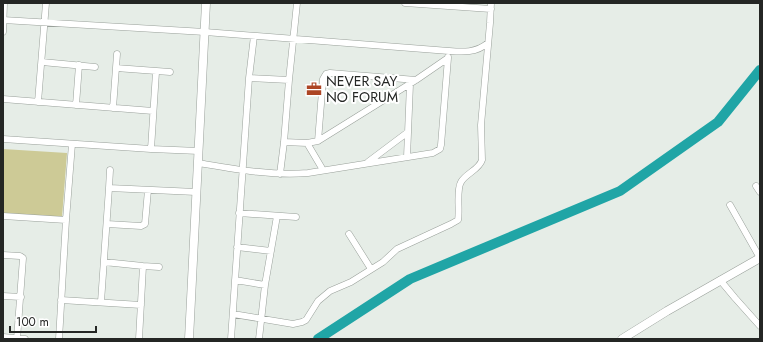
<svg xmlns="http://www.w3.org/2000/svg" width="763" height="342" viewBox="0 0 763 342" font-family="Jost,sans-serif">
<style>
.green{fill:#cdca96}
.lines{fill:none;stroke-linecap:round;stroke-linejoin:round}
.river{stroke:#20a5a6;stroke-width:10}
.building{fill:#9dbd72;stroke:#90948d}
.minor-casing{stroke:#99a09a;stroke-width:7}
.tertiary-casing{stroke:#99a09a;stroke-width:9}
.minor{stroke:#fff;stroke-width:6}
.tertiary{stroke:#fff;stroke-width:8}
.labels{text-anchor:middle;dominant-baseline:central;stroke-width:4;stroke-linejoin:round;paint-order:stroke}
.poi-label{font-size:14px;fill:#242624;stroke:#fff;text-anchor:start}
</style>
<rect width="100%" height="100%" fill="#e6ede7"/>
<!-- green -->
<path class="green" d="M3,149l64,4 -5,64 -59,-3z"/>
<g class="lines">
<!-- river -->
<path class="river" d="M318,339l92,-60 210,-88 98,-69 42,-52"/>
</g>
<!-- building -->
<path class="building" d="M306,86l14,1v6l-14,-1z"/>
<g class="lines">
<!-- minor casing -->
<g class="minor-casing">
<path id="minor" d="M405,3l86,6
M3,20l202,12 244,19c14,1 27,2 39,-8
M3,32l1,-29
M42,62l53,5
M116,68l54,4
M249,78l40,2
M3,99l150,12
M38,102l8,-99
M76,105l3,-40
M113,108l4,-54
M3,139l148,10 48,2
M318,141l5,-62 3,-5 4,-1 86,7
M284,142l23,1 11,-2 98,-61 32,-22v-1
M307,143l16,27
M151,149l5,-77
M407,157l3,-73
M368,162l40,-30
M198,163c36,6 73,13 110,10l125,-20 7,-4 1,-4 7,-87
M280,174l4,-32 5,-62 8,-77
M756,186l4,6
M109,188l1,-18
M730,205l30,53
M239,213l57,4
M3,216l63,4
M107,224l34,2 4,-2 3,-34
M349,234l22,35
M237,247l34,4
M3,255l17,1 3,2 -6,81
M104,262l39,4 16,1
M235,280l30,5
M720,280l15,18 25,28
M3,296l18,1
M61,300l80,5
M101,302l8,-114 87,4
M233,314l60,10 9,-2 4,-2 12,-19 12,-10 21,-9 32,-20 14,-13 54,-25 7,-4c2,-10 -2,-30 3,-38 5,-9 18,-12 21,-22l-1,-35 9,-102 1,-20
M3,337l22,2
M59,339l7,-119 6,-76
M139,339l4,-73
M231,339l18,-261 5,-42
M259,339l6,-54 12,-69"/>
</g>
<!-- tertiary casing -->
<g class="tertiary-casing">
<path id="tertiary" d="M189,339l17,-336
M622,339l45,-28 93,-53"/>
</g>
<!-- minor -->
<use href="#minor" class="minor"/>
<!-- tertiary -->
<use href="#tertiary" class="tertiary"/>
</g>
<!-- icons -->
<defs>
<g id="office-bare" transform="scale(1.2)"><path d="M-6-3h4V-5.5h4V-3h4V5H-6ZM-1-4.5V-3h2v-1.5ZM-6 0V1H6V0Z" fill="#ad4524" stroke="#fff" stroke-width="2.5" paint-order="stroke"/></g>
</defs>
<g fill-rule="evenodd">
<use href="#office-bare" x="314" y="89"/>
</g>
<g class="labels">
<!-- poi labels -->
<g class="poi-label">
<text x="326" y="81">NEVER SAY<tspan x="326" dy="16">NO FORUM</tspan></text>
</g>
</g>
<!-- border -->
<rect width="763" height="342" fill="none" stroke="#242624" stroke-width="8"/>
<!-- scale -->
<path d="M10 326v6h86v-6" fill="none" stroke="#242624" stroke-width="2"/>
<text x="16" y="326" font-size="12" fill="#242624" stroke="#ffffff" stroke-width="3" paint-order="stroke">100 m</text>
</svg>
